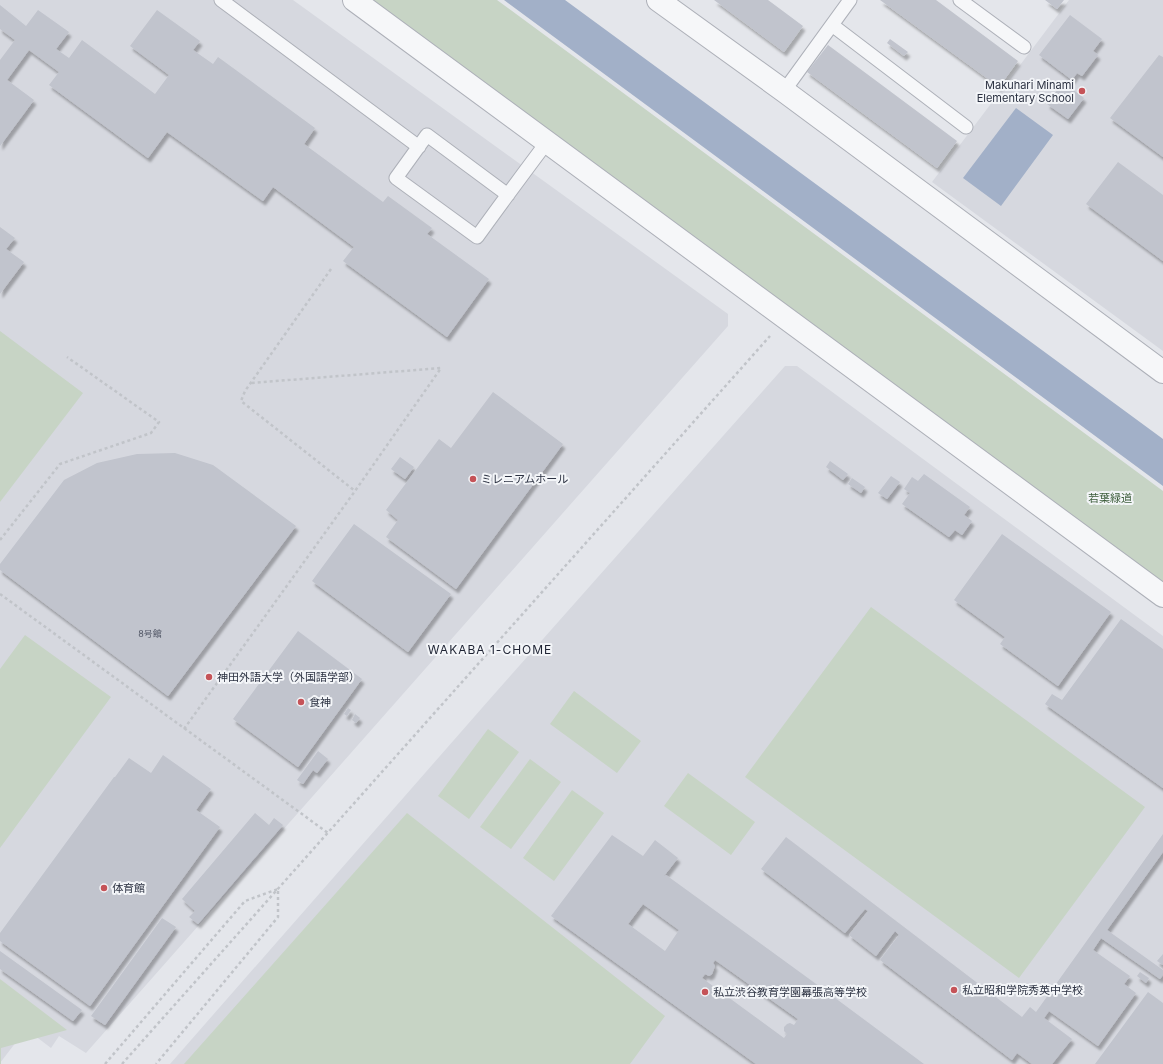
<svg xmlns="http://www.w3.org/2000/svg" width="1163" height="1064" viewBox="0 0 1163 1064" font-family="Inter,'Noto Sans JP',sans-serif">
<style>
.built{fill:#d6d8df}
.green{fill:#c7d4c5}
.water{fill:#a2b0c8}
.building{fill:#c1c4cd;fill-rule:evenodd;filter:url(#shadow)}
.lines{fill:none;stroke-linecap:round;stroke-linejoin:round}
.service-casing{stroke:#adb0b8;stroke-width:15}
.tertiary-casing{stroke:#adb0b8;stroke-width:24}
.path{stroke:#c1c4c9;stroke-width:2.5;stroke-dasharray:3 3;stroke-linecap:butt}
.service{stroke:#f6f7f9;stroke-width:13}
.tertiary{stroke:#f6f7f9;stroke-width:22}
.poi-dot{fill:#c55358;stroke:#f3f5f8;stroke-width:1.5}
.labels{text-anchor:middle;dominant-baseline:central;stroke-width:4;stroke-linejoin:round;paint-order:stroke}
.number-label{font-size:9px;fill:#515665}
.poi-label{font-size:11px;fill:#2c3242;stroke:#f3f5f8;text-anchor:start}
.park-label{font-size:11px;fill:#3d5d3b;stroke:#f3f5f8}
.neighbourhood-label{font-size:12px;letter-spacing:1px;fill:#1e2333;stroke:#f3f5f8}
</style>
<defs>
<filter id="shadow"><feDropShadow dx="2.5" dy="4.5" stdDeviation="1" flood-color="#0004"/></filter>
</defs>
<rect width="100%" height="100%" fill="#e4e6eb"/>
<!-- built -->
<path class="built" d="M0,0h293l435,314v12l-642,727 -27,-17 -8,12 -25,-19 -26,34z
M1069,0h94v351l-231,-169z
M785,366h12l366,270v428h-993l319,-364z"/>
<!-- green -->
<path class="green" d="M373,0h124l666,491v92z
M0,331l83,62 -83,109z
M871,607l274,200 -126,171 -274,-201z
M25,635l86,62 -111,151v-179z
M574,691l67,50 -24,32 -67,-49z
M488,729l31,23 -50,67 -31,-23z
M530,759l31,23 -50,67 -31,-22z
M688,773l67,49 -24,33 -67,-49z
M572,790l32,23 -50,68 -31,-23z
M407,813l258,203 -35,48h-446z
M0,979l67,51 -66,18v16h-1z"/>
<!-- water -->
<path class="water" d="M504,0h61l598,439v47z
M1016,108l37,27 -52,71 -38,-28z"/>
<!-- building -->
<path class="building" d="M714,0h54l35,26 -19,26z
M880,0h56l82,61 -19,26z
M1045,0h19l-7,9z
M0,5l26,21 12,-16 31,22 -13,17 13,9 13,-18 73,54 14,-19 -39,-29 27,-36 43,31 -7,9 20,14 5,-7 97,71 -11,16 79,58 5,-6 44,32 -5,6 62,45 -42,58 -104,-76 11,-14 -81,-60 -10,14 -96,-69 -19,26 -99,-73 10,-13 -30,-22 -22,30 27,20 -34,46v-86l15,-20 -15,-11z
M1070,15l32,24 -9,12 5,4 -16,21 -5,-3 -5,7 -33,-25z
M890,39l18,13 -4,4 -17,-13z
M828,45l129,96 -20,27 -130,-96z
M1159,55l4,2v100l-53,-39z
M1063,82l21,16 -16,21 -21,-15z
M1118,162l45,33v66l-77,-57z
M0,227l15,11 -9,11 18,13 -24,32z
M493,392l70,52 -107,145 -70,-52 12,-17 -12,-10 53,-71 12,9z
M175,453l38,12 83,61 -128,170 -168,-126v-6l64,-84 33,-17 40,-9z
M400,457l14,10 -9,12 -14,-10z
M830,461l18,13 -5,6 -17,-13z
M924,474l46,33 -6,8 8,6 -10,14 -7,-5 -6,7 -47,-33 8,-11 -6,-4 8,-12 6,4z
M891,476l9,6 -13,17 -9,-6z
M852,478l13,9 -4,6 -13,-9z
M354,524l97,70 -43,58 -96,-71z
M1002,534l109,78 -53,74 -58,-42 5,-7 -51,-37z
M1121,619l42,30v139l-118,-84 7,-10 10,6z
M298,631l64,48 -64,88 -65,-48z
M348,708l3,2 -4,6 -3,-2z
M355,714l5,4 -4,5 -4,-3z
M318,751l10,8 -11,14 -4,-3 -10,14 -6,-4z
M163,755l48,34 -15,21 24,17 -130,179 -90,-65v-8l114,-156h1l14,-19 22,15z
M255,813l14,12 5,-7 9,7 -85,99 -9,-7 6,-6 -13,-12z
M1163,834v18l-56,78 56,40v5l-3,4 -59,-41 -8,12 37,26 -6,8 12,9 -38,53 -49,-35 -5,7 28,21 -20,25h-20l-15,-11 -5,7 -132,-100 19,-25 -4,-4 -19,25 -27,-21 19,-24 -3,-2 -20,24 -84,-64 25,-32 236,180 8,-10 6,5z
M612,835l31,21 12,-16 23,18 -14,18 2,-1 157,114 101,75h-168l-205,-148zM643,904l36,26 -14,21 -37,-27zM715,960l83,59 -4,6 -4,-2 -3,1 -3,3v4l3,3 -3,4 -82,-60 3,-4 4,2 3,-2 3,-8 -2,-3z
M162,918l14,9 -71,98 -14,-9z
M0,951l82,59 -9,11 -73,-52z
M1163,954v11l-6,-4z
M1140,972l9,6 -3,5 -9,-7z
M1148,992l15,11v61h-68z"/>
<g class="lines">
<!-- service casing -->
<g class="service-casing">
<path id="service" d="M221,0l198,147
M960,0l64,47
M832,25l134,102
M784,91l66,-91
M508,195l-81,-60 -31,43 81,59c23,-32 46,-63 70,-95"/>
</g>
<!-- tertiary casing -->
<g class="tertiary-casing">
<path id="tertiary" d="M354,0l809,596
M658,0l126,91 379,281"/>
</g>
<!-- path -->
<path class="path" d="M331,269l-86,122 -4,10 114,90
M0,540l60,-76 91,-31 8,-11 -92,-65
M0,594l328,239
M184,729l171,-238 86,-123 -190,15
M105,1064l140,-163 33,-12v28l-122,147
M122,1064l648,-728"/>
<!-- service -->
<use href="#service" class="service"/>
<!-- tertiary -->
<use href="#tertiary" class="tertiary"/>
</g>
<!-- markers -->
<g class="poi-dot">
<circle cx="1082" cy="91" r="4"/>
<circle cx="473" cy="479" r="4"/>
<circle cx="209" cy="677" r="4"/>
<circle cx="301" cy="702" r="4"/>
<circle cx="104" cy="888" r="4"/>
<circle cx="954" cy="990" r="4"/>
<circle cx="705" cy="992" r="4"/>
</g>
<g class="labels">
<!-- number labels -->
<g class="number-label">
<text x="150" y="633">8号館</text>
</g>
<!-- poi labels -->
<g class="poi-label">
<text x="1074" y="85" text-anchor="end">Makuhari Minami<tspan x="1074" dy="13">Elementary School</tspan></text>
<text x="481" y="479">ミレニアムホール</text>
<text x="217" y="677">神田外語大学（外国語学部）</text>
<text x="309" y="702">食神</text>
<text x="112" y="888">体育館</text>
<text x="962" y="990">私立昭和学院秀英中学校</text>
<text x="713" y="992">私立渋谷教育学園幕張高等学校</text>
</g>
<!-- park labels -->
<g class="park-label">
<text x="1110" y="498">若葉緑道</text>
</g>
<!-- neighbourhood labels -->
<g class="neighbourhood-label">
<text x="490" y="649">WAKABA 1-CHOME</text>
</g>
</g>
</svg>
